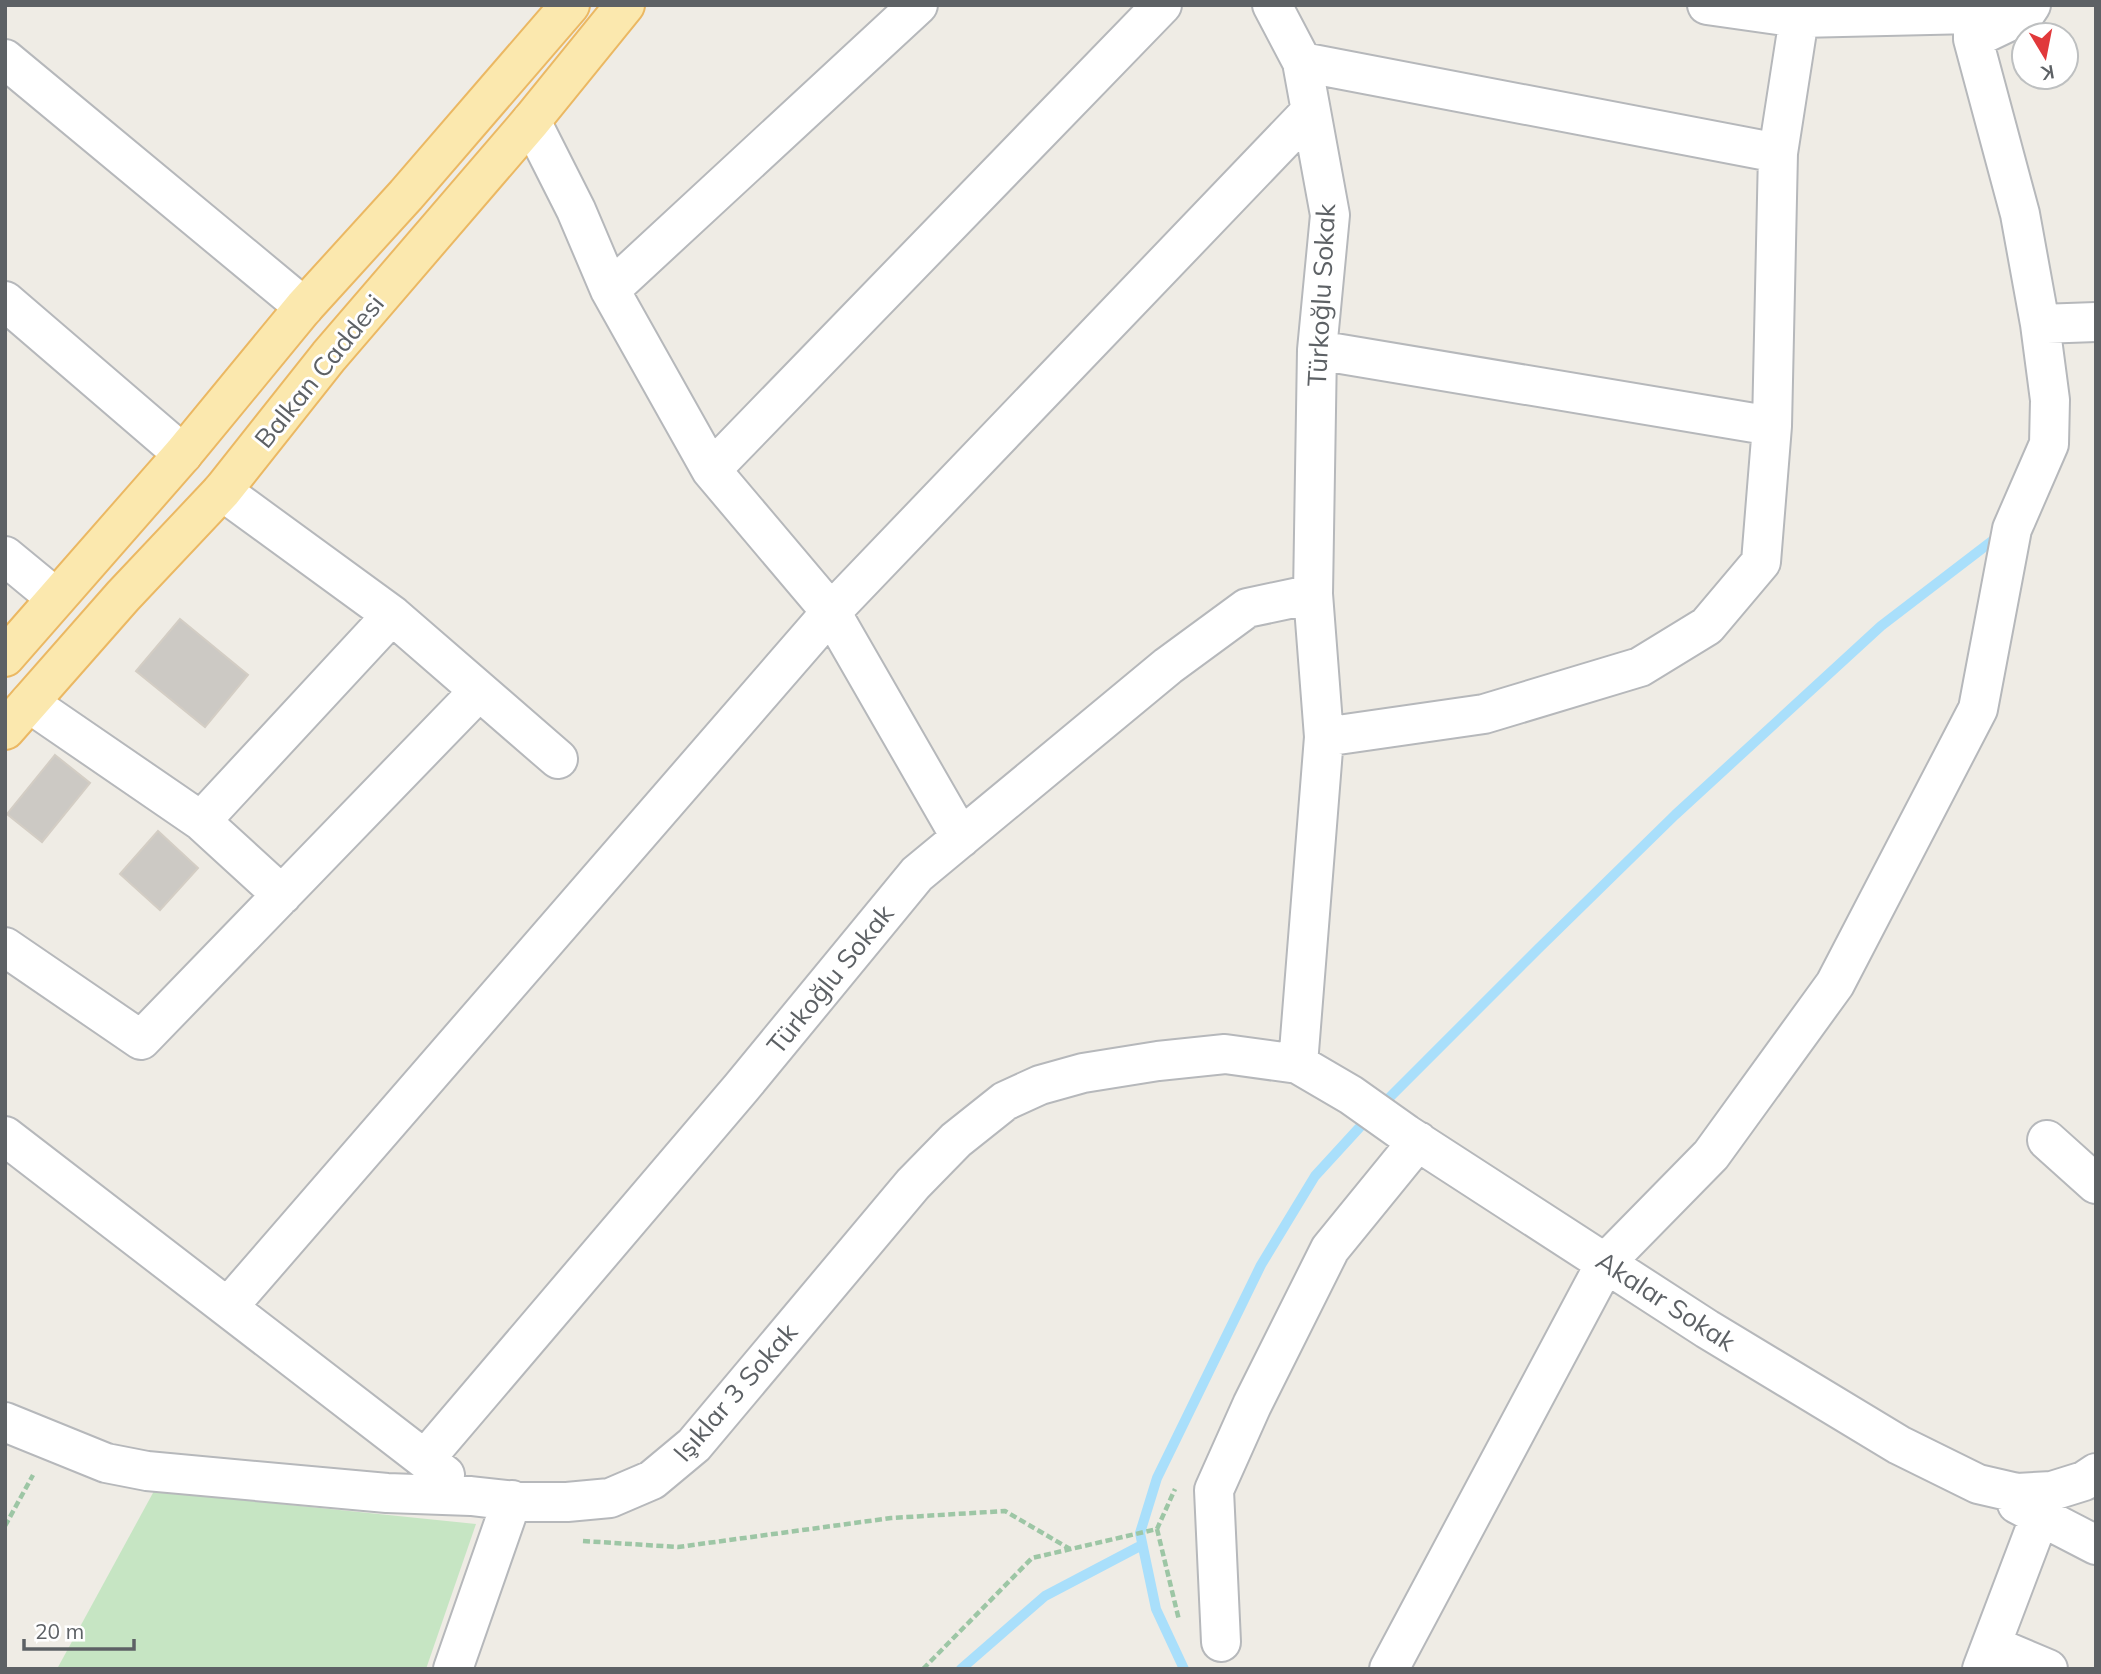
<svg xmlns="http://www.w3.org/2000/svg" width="2101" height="1674" viewBox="0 0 2101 1674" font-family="Mulish,sans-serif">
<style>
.green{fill:#c6e5c3}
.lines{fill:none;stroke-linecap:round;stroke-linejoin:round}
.stream{stroke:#a9dffb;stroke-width:10}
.building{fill:#ccc9c4;stroke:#d3cdc4;stroke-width:2}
.minor-casing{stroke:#b6b8bb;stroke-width:42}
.major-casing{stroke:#ebb863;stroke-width:42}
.path{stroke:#9dc6a5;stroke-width:4.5;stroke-dasharray:7 3.5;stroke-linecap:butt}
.minor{stroke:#fff;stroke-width:38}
.major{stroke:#fbe8ae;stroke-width:38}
.labels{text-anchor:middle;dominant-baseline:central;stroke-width:6;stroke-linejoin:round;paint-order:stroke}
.street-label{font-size:26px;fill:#5d6165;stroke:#fff}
</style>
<rect width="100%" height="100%" fill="#efece5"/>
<!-- green -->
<path class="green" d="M154,1491l322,33 -50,145h-369z"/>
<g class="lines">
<!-- stream -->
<path class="stream" d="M961,1669l84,-73 97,-51
M1184,1669l-28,-60 -16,-76 17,-55 104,-213 54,-89 44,-48 179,-179 137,-134 206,-189 111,-85"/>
</g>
<!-- building -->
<path class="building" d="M180,619l68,56 -43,52 -69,-56z
M55,755l35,28 -48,59 -35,-28z
M158,831l40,37 -38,42 -40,-36z"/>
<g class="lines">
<!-- minor casing -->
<g class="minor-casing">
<path id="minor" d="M1272,5l30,57 28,153 -13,135 -4,244 11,143 -26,327
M1707,5l92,13 174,-4v25l52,-25 6,-9
M5,59l299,248
M1302,62l476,91
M531,121l45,89 34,80 101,180 120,142 130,226
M610,290l308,-285
M5,301l178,153
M2040,324l56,-2
M1317,350l455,76
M711,470l451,-465
M222,491l170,124 166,144
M5,556l51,42
M29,703l172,118 81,74
M1324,737l160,-23 156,-47 67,-41 54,-64 11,-136 6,-273 21,-135
M201,821l191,-206
M5,947l136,93 338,-349
M5,1136l440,339
M2047,1140l49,44
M228,1307l603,-695 480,-501
M5,1422l101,41 41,8 240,22 84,3 52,6h44l43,-4 42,-18 42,-35 219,-261 43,-44 49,-39 35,-16 43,-12 75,-12 67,-7 73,10 53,31 55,39 301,195 192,116 79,39 39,9 35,-2 32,-10 12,-8
M425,1459l316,-371 176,-214 251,-208 79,-58 66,-14
M2017,1504l79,41
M1221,1642l-7,-152 38,-85 78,-156 88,-108
M1991,1645l57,24
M453,1669l59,-169
M1389,1669l217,-407 105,-107 124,-171 143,-275 34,-180 37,-85 1,-44 -10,-76 -20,-110 -47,-175 8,-34
M1982,1669l58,-153"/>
</g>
<!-- major casing -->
<g class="major-casing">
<path id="major" d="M5,657l178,-203 121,-147 102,-112 164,-190
M5,730l118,-134 99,-105 107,-135 202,-235 94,-116"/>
</g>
<!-- path -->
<path class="path" d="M5,1526l28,-51
M1157,1529l22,91
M583,1541l95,6 213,-29 114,-7 65,38
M923,1669l109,-111 125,-29 18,-40"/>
<!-- minor -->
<use href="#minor" class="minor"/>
<!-- major -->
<use href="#major" class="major"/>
</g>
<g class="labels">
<!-- street labels -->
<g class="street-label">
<text transform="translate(1321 295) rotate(-87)">Türkoğlu Sokak</text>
<text transform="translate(319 371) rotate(-51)">Balkan Caddesi</text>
<text transform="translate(830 979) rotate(-51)">Türkoğlu Sokak</text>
<text transform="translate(1666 1301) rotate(33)">Akalar Sokak</text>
<text transform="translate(735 1392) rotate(-49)">Işıklar 3 Sokak</text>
</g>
</g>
<!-- border -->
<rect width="2101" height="1674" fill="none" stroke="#5d6165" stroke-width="14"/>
<!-- north arrow -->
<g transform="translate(2045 56) rotate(170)"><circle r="33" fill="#ffffff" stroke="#bec0c1" stroke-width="2"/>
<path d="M0-5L12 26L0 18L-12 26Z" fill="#e1393b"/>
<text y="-10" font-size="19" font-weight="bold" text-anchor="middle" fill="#5d6165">K</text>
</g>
<!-- scale -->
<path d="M24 1639v10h110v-10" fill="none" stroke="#5d6165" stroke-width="3.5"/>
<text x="35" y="1639" font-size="21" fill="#5d6165" stroke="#ffffff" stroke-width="5" paint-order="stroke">20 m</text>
</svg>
